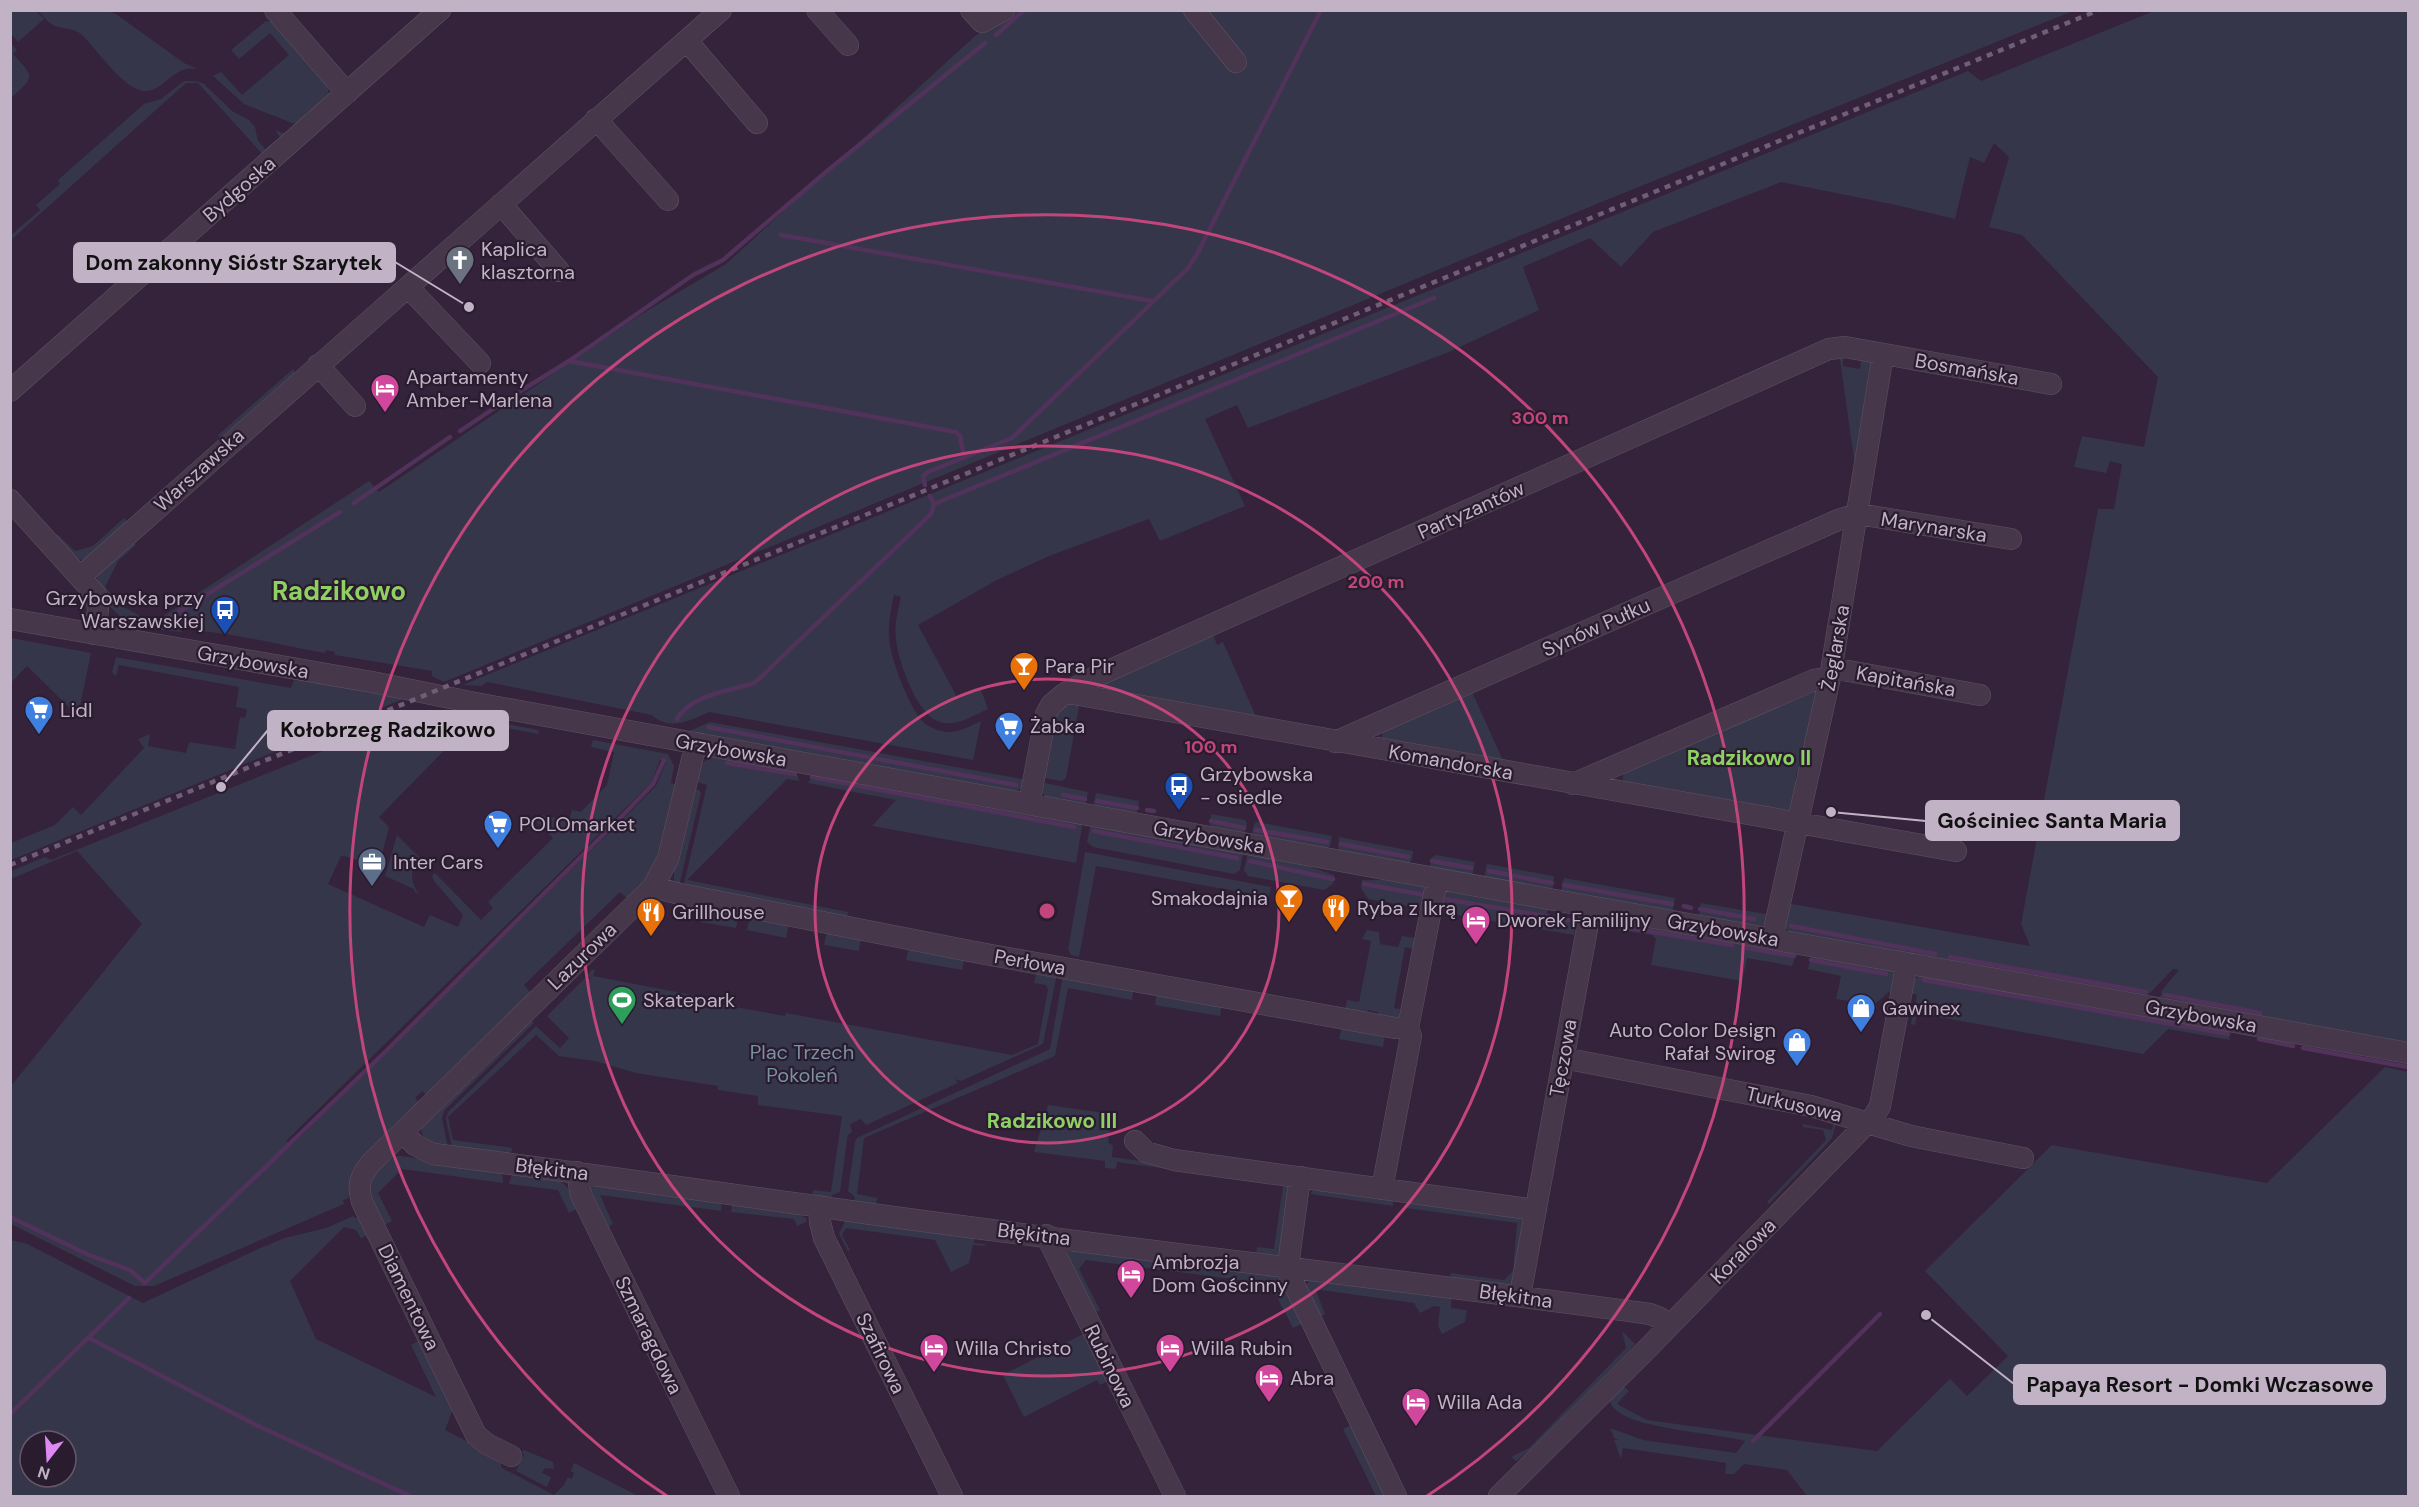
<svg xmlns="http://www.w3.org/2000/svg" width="2419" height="1507" viewBox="0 0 2419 1507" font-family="'DM Sans',sans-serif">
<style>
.green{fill:#36364b;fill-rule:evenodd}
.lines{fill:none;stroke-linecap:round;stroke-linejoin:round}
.stream{stroke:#50325a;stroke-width:4.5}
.minor-casing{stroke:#605265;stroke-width:22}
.minor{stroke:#46374a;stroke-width:21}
.rail{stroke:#705e76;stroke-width:4.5;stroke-dasharray:6 6;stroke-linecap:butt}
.ring{fill:none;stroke:#c2467b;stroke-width:3}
.labels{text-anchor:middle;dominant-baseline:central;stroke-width:4.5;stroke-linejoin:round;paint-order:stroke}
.street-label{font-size:20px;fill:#c2b2c6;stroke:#2a1c2f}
.poi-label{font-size:20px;fill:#c2b2c6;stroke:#2a1c2f;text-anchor:start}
.park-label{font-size:20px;fill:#7991a0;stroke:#2a1c2f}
.neighbourhood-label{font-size:21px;font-weight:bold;fill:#8fd063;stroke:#2a1c2f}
.district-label{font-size:26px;font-weight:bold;fill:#8fd063;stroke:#2a1c2f}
.centre{fill:#c2467b;stroke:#2a1c2f;stroke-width:3}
.ring-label{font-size:18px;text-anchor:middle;font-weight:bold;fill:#c2467b;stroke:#2a1c2f;stroke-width:4.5;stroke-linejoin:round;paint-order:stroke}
.leader{fill:none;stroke:#c2b2c6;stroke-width:2}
.callout-dot{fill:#c2b2c6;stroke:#2a1c2f;stroke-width:2}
.callout{fill:#c2b2c6;stroke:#c2b2c6;stroke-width:2}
.callout-label{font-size:21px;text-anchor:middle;font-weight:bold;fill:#111}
</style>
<rect width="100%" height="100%" fill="#34233a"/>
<!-- green -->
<path class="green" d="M11,10l25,1 8,8 -26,23 -7,-8z
M38,11h69l9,3 68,49 14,6c-27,-4 -32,22 -53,22 -20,0 -47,-40 -61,-54 -9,-10 -18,-7 -29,-11 -7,-3 -12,-10 -17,-15z
M1011,11h1062l-469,190 -1160,481 -12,-6v-5l-97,-16v-3l-9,-2 -1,3c-43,-7 -85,-19 -128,-22v-4l-15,1v4l-30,-3 1,-5 12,-9 204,-134 10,11 261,-177 86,-51 249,-228z
M2154,11h254v1035l-243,-44 -5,-4 2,-8 17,-20 -6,-1 -23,24 -9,5 -353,-66 -4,-6 2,-23 244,43 -9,-22 77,-415h16l8,-45 -12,-3 -4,12 -32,-6 8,-31 62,11 14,-70 -136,-142 -33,-8 20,-70 -15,-14 -10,20 -14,-6 -15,62 -59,-14 -115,-23 -128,50 -32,35 -31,-29 -67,29 16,43 -90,42 -201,76 -11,-23 -32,14 40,87 -85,35 -11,-22 -100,37 -54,25 -77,44 39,72 23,-10 8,22c-15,7 -32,18 -48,13 -23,-6 -42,-61 -44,-83 -2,-15 2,-28 5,-42l-7,-2c-3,14 -6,27 -5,42 1,21 20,71 35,86 4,3 12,7 17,8 14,4 27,-4 40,-10l-8,39 -264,-48c-18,8 -39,20 -57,3l-165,-33 -5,4 -20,-1 1506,-614 13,10z
M266,21l11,2 51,63 1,10 -28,27h-9l-48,-19 -31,-28 8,-4 21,23 47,-40 -19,-22 -31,26 -8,-9z
M11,43l6,7 -4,4c22,24 22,22 -2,44z
M184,81h8l11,2 29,28 17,9 6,7 3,14 7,8 15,-12 -5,-7 11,4 -21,23 -67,-74h-12l-175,157 -1,-4 30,-26 -4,-5 24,-21 -2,-4 86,-76 17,-5z
M1839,353l4,3v10l17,3 1,-11h7l5,6 -16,116z
M293,369l5,6 -75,65 -5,-5z
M124,518l5,6 -44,36 -11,-1 -21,-22 4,-3 18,17 18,-5z
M130,539l6,6 -18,16 -13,26 17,19 15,8 3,4 -11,5c-16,-12 -36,-28 -31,-51z
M1213,634l4,11 6,-3 35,79 -159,-31 -1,-3z
M11,638l80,15 -13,63 -51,-50 -16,17z
M116,657l175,31 3,-8 66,8 48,9 -397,163v-17l44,-18 18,-18 8,8 63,-67 -6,-9 12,-5 -2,12 38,7 3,-11 46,7 5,-32 5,1 2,-9 -11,-2 3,-20 -120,-22 -3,11 -4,-4z
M1817,690l-13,82 -7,-1 -2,10 6,2 -6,29 -172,-28v-13l159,-71z
M1472,692l34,75 -124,-29 1,-7z
M1080,701l-14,77 -4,3 -18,-3 7,-56 9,-17z
M445,712l93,18 1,4 -59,-11 -3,11 -9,-8 -89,91 10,10 -10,39 -3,-1 -1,3 -26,-11 -8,-1 -13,28 96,43 6,-12 28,12 5,-12 -29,-34 -2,-5 3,-3 46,47 12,-12 -5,-6 65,-64 -17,-17 6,-6 27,6 3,-11 9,2 26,-27 7,-33 -23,-5 2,-7 75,14 6,12 -3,17 8,2 -17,76 -32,40 -10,-9 -96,93 9,10 -105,101 -6,-5 -7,7 6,6 -70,89 -3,2 1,3 -6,2 1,4 -190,82h-19l-124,-62v-138l131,-162 -65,-73 -66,28v-8l34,-14 6,3 329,-132 2,3 25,-9 3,5zM660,760l6,2 -10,24 -27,27 -336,331 -7,-3 365,-358z
M710,722l317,58 -3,7 -11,5 -328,-59z
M715,756l78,12 5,8 1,5 -12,-2 -100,101 161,32 -2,9 -162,-37 23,-99 -13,-4c4,-12 7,-21 21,-25z
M814,774l269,47 -7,42 -204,-37 24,-26 -88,-17z
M1040,782l48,10 -3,15 -39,-9 -6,-8z
M693,788l6,2 2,3 -22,93 -5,-6v-10z
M1096,793l43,8 -3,16 -43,-11z
M1211,814l34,6 2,3 -3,14 -34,-12z
M1091,822l152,31 -3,17 -6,4 -141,-27 -6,-5z
M1257,822l75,14 -2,10 -5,5 -74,-13 3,-14z
M397,835l23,23c-11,12 -10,25 0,37l-5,-3 -1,-3 -29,-13z
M1339,837l74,14 -1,8 -5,8 -67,-13 -2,-7z
M1085,852l186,35 -2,10 -173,-31 -17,91 -8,-2 -3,-5z
M1248,852l39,7 47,16 -1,9 -9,6 -76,-14 -4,-6z
M1436,855l39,7 -3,16 -40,-7 -2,-6 1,-7z
M1487,864l67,12 -2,16 -68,-15z
M1564,878l111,20 -3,16 -112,-20z
M1362,880c15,1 53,-3 64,8l-1,21 -57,-10 -7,-11z
M1447,891l101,15 -1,8 25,5 3,5 -1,11 -135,-23 4,-18z
M1701,903l70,12 -3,8 -11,5 -59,-9z
M703,907l36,6 -3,15 -36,-6z
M750,916l39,8 -3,14 -39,-8z
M1605,918l187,33 4,4 -4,11 -45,-8 -5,23 -91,-16 5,-26 -4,-4 -56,-9 1,-4z
M1367,930l12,2 1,12 18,3 4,-11 14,2 1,11 -12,-2 -11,61 6,1 -1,10 -21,-1v-6l-10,-2 -2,6 -21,-7 2,-9 12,2 12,-61 -9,-2z
M827,931l34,6 -2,14 -35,-6z
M909,946l56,11 -3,13 -56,-10z
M1811,957l82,13 3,6 -1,15h-5l-16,14 -38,-6 5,-23 -33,-7z
M592,969l3,2 -2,5 110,21v4l82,15 1,-3 226,42 26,-11 10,-54 -2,-5 -12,-2 3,-13 20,4 -14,70 -82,37 -6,-2 3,4 -92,42 -5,-6 -11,5 2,8 -4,3 -1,5 -7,52 -8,3 -1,6 -19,-3 1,-8 18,2 11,-76 -84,-11v-9l-40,-6v-4l-82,-13 -41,-12 -36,-5 -23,-21 -88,82 5,23 60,8 -4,8 -57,-8 -6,-29 2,-7 88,-86 24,22 9,-10 -22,-22 39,-39 3,2 2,-1 -3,-3z
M1063,975l71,13 -2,12 -64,-12 -13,68 -191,82 -7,56 20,4 -1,9 -22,-3 1,-7 -7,-6 7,-49 2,-4 193,-89z
M1919,976l305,52 4,4 2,8 -62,-11 -25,25 -226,-41 -2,12 -4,-1 6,-29 -8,-2 4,-12z
M1157,992l65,12 -2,12 -65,-11z
M529,1018l5,5 -90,88 -2,7 6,30 -14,-2 -11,-8 -2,-12z
M1342,1027l43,8 -2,12 -44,-8z
M2385,1067l23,5v424h-601l-20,-26 -43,-6 -10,10h-9l1,-11 -103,-15 -2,11 -7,-19h5l-5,-2 -4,-10 33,12 93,13 9,-12c-30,-8 -109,-12 -129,-31 -4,-3 -6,-8 -8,-12l15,-12 6,5 -12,13 30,16 230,31 73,-72 17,17 41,-40 -83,-85 127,-126 215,38z
M1048,1105l64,9 -4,28 5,4 -1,11 129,18v4l-124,-17 -1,7 -11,-1v-7l-71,-9z
M1834,1119l3,1 -5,18 -6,7 -57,59 -2,-2 59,-62 -3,-10 -20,-3v-3l29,6z
M400,1156l102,14 1,13 -101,-14 -24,24 14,28 -10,5 -15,-40c3,-12 21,-29 33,-30z
M512,1174c36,2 50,-3 68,33l-11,6 -11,-23 -49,-6z
M1290,1184l-11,73 -23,-2 1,-8 17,2 9,-64z
M592,1185l130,15 -1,11 -121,-16 13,29 -8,4 -16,-40z
M1313,1190l80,10v6l-83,-12z
M732,1202l65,10 10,7 -1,3 -9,4 -3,-7 -63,-7z
M1406,1202l117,16 2,3 -12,63 -3,1 -60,-5 1,-7 53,7 9,-9 4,-48 -111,-15z
M353,1216l2,2 3,-1 12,17 -9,4 -5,-8 -12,-3 -54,54 26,58 120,58 -25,-52 11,-6 31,70 -8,21 54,28 3,10 52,27 10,-10 4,-8 4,2 2,-6 -3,-2 3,-8 64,33h-627v-256l16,4 116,59 115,-54 27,-11 41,-10zM30,1441h36v36h-36z
M847,1217l128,16 -1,10 11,1v2l-12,-1 -4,18 -18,9 -16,-32 -89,-12 -4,7 8,15 -2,1 -9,-17z
M1070,1247l196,23 15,8 23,45 -11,5 -23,-44 -184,-24 -7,9 21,41 -8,4 -27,-59z
M1309,1280l143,14 -1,14 16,2 -2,12 -23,12 -4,-8 2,-19 -6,-1 -14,7 -6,-10 -93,-13 -5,1 9,23 -5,3 -15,-29z
M1622,1331l13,13 -8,9 -97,97 -14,11 -5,-4 18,-9 97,-100z
M1087,1332l24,48 -11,5 -3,-5 -73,37 -21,-42z
M1353,1424l35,72h-12l-33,-67z
M524,1450l29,12 1,7 -9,-1 -3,5 9,4 -4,10 -31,-16 8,-17 -3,-2z"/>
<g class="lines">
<!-- stream -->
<path class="stream" d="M996,35l28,-25
M781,235l371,66
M569,361l124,-86 30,-15 104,-89 158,-128
M519,392l50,-31 387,71 4,4 4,21
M460,431l45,-30
M925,485l-2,-9 5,-4 84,-34 176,-170 8,-12 125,-246
M354,503l96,-66
M934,504l500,-206
M169,618l171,-106
M677,719c15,-25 50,-27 77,-36l7,-6 170,-163 3,-10 -4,-8
M708,727l308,58
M727,763l68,11
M812,777l262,50
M1063,795l22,4
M1097,801l40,7
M1147,810l7,1
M1211,821l33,7
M1256,830l71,12
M1094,831l143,27
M1341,844l67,13
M1250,861l83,18
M1432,861l39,7
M1489,871l63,12
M1364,884l61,11
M1564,885l108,19
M1444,899l125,21
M1684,906l7,2
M1700,909l54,10
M1605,924l127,21
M1791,926l144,28
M1747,948l47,8
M1950,957l196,35
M1811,960l75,14
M1924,980l304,54
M2165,995l95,18
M2259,1039l34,7
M2303,1048l105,19
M10,1217l79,38 41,15 15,13 242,-233 240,-239 26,-27 11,-24
M89,1338l167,87 154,71
M10,1414l119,-116
M1753,1441l127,-127"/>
<!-- minor casing -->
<g class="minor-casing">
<path id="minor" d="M275,10l72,83
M817,10l31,35
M971,10l11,12 22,-12
M1194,10l42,52
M687,41l70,82
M596,119l72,81
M501,204l58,67
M408,287l72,76
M318,365l37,41
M10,391l430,-381
M10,500l86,95 2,15 -4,24
M80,577l641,-567
M10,619l362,63 103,21 1074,196 859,154
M1832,668l148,27
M1064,694l33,-18 732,-327 16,-2 206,37
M1335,742l503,-222 20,-6 153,25
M1573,784l241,-104 16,-3
M1029,804l17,-90 5,-9 13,-11h10l882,157
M653,887l27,7 300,59 415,75h13
M1772,939l58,-262 53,-323
M1563,1058l248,48 100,30 112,22
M403,1132l12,13 18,9c137,17 273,37 410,56 269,38 539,67 807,104l10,4 9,8
M1135,1141l11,11 28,8 362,50
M577,1172l4,23 148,301
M1300,1177l-12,89 1,8 107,222
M1382,1189l29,-153 -3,-8 29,-149
M819,1206l1,16 4,16 128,258
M1046,1235l129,261
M1520,1296l71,-389
M511,1456l-24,-12 -11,-9 -114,-233c-5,-16 -2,-25 8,-38l283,-277 15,-28 28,-116
M1499,1496l147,-146 228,-234 6,-10 27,-143"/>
</g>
<!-- minor -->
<use href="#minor" class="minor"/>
<!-- rail -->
<path class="rail" d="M10,865l2089,-855"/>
</g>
<!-- distance rings -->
<g class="ring">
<circle cx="1047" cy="911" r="232"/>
<circle cx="1047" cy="911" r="465"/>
<path d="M667 1496A697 697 0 1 1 1427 1496"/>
</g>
<!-- icons -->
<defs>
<g id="church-pin" transform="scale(1.5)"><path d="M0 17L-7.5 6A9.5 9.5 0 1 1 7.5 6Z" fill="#6b7280" stroke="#2a1c2f"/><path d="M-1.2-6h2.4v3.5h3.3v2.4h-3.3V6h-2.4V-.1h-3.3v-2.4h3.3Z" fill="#fff"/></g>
<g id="hotel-pin" transform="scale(1.5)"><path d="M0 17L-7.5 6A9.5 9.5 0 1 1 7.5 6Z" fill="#d1479c" stroke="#2a1c2f"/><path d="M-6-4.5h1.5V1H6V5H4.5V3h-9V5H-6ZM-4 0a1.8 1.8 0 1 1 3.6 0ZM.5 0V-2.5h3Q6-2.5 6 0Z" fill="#fff"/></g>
<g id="bus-pin" transform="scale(1.5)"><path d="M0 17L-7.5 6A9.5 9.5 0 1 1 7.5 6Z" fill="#1a4fb4" stroke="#2a1c2f"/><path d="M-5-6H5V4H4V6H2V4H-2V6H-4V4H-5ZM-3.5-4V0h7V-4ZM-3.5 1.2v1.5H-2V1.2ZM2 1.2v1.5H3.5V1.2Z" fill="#fff"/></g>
<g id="bar-pin" transform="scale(1.5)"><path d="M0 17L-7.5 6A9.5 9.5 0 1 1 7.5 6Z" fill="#e8710a" stroke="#2a1c2f"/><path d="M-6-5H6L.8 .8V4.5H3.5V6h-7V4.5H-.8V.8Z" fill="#fff"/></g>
<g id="supermarket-pin" transform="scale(1.5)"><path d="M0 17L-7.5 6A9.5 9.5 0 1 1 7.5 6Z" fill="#3f7fe0" stroke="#2a1c2f"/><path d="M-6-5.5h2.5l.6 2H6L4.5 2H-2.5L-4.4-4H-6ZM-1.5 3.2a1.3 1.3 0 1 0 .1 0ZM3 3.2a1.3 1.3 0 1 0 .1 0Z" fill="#fff"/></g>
<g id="office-pin" transform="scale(1.5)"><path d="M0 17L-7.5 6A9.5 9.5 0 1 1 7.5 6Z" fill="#5c6f8a" stroke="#2a1c2f"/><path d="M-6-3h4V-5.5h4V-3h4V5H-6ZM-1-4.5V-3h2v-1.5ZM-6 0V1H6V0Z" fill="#fff"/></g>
<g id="restaurant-pin" transform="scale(1.5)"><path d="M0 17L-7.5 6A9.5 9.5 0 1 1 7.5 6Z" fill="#e8710a" stroke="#2a1c2f"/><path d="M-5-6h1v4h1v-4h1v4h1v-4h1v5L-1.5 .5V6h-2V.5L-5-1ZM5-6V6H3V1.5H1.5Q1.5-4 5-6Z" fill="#fff"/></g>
<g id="stadium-pin" transform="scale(1.5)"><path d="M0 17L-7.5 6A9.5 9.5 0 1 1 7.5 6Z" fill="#2e9e5b" stroke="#2a1c2f"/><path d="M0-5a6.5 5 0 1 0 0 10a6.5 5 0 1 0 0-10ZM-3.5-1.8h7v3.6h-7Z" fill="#fff"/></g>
<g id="shop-pin" transform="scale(1.5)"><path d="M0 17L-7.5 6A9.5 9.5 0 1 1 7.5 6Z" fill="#3f7fe0" stroke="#2a1c2f"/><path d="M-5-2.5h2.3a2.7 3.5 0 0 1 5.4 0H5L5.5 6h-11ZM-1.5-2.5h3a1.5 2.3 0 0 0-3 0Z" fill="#fff"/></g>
</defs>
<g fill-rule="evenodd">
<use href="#church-pin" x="460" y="260"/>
<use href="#hotel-pin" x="385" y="388"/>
<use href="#bus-pin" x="225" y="610"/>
<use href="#bar-pin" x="1024" y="666"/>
<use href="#supermarket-pin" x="39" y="710"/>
<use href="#supermarket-pin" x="1009" y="726"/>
<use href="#bus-pin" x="1179" y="786"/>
<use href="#supermarket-pin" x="498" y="824"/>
<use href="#office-pin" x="372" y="862"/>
<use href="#bar-pin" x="1289" y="898"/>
<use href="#restaurant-pin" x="1336" y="908"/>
<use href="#restaurant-pin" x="651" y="912"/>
<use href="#hotel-pin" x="1476" y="920"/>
<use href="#stadium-pin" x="622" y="1000"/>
<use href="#shop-pin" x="1861" y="1008"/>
<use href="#shop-pin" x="1797" y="1042"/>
<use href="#hotel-pin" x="1131" y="1274"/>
<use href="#hotel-pin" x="934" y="1348"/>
<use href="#hotel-pin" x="1170" y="1348"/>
<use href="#hotel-pin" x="1269" y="1378"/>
<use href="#hotel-pin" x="1416" y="1402"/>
</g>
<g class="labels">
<!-- street labels -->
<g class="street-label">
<text transform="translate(239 189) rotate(-41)">Bydgoska</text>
<text transform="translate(1967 369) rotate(10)">Bosmańska</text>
<text transform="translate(199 470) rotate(-42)">Warszawska</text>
<text transform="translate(1471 510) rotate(-24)">Partyzantów</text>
<text transform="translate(1934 527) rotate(9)">Marynarska</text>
<text transform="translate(1596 627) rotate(-24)">Synów Pułku</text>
<text transform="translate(1835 648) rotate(-80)">Żeglarska</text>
<text transform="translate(253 662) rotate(10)">Grzybowska</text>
<text transform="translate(1906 681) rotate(10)">Kapitańska</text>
<text transform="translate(731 750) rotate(10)">Grzybowska</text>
<text transform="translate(1451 762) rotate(10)">Komandorska</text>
<text transform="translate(1209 837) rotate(10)">Grzybowska</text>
<text transform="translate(1723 930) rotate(10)">Grzybowska</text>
<text transform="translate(582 956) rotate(-44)">Lazurowa</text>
<text transform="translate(1030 962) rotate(10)">Perłowa</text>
<text transform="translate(2201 1016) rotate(10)">Grzybowska</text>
<text transform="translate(1563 1058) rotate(-80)">Tęczowa</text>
<text transform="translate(1794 1104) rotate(13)">Turkusowa</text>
<text transform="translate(552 1169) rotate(7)">Błękitna</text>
<text transform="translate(1034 1234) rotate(7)">Błękitna</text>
<text transform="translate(1743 1251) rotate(-45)">Koralowa</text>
<text transform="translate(1516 1296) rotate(8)">Błękitna</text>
<text transform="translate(409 1297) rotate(64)">Diamentowa</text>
<text transform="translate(649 1335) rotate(64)">Szmaragdowa</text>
<text transform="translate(881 1353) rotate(64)">Szafirowa</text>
<text transform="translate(1110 1366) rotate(64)">Rubinowa</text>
</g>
<!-- poi labels -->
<g class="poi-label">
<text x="481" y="249">Kaplica<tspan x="481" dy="23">klasztorna</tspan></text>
<text x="406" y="377">Apartamenty<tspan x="406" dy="23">Amber-Marlena</tspan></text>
<text x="204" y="598" text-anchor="end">Grzybowska przy<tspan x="204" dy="23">Warszawskiej</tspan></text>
<text x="1045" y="666">Para Pir</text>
<text x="60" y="710">Lidl</text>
<text x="1030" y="726">Żabka</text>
<text x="1200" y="774">Grzybowska<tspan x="1200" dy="23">- osiedle</tspan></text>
<text x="519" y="824">POLOmarket</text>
<text x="393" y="862">Inter Cars</text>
<text x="1268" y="898" text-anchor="end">Smakodajnia</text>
<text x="1357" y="908">Ryba z Ikrą</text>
<text x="672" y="912">Grillhouse</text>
<text x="1497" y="920">Dworek Familijny</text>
<text x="643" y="1000">Skatepark</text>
<text x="1882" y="1008">Gawinex</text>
<text x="1776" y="1030" text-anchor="end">Auto Color Design<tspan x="1776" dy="23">Rafał Swirog</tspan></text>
<text x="1152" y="1262">Ambrozja<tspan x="1152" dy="23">Dom Gościnny</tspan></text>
<text x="955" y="1348">Willa Christo</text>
<text x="1191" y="1348">Willa Rubin</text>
<text x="1290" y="1378">Abra</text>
<text x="1437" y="1402">Willa Ada</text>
</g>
<!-- park labels -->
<g class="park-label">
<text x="802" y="1052">Plac Trzech<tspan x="802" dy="23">Pokoleń</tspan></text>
</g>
<!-- neighbourhood labels -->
<g class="neighbourhood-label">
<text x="1749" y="758">Radzikowo II</text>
<text x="1052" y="1121">Radzikowo III</text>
</g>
<!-- district labels -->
<g class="district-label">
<text x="339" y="591">Radzikowo</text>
</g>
</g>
<circle cx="1047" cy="911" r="9" class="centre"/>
<g class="ring-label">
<text x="1540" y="424">300 m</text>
<text x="1376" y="588">200 m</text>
<text x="1211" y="753">100 m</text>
</g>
<!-- callouts -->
<path class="leader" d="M469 307L395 262M221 787L268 730M1831 812L1926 821M1926 1315L2014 1384"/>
<g class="callout-dot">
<circle cx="469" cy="307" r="6"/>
<circle cx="221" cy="787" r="6"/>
<circle cx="1831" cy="812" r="6"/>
<circle cx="1926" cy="1315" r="6"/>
</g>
<g class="callout">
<rect x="74" y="243" width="321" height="39" rx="6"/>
<rect x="268" y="711" width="240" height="39" rx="6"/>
<rect x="1926" y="801" width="253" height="39" rx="6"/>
<rect x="2014" y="1365" width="371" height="39" rx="6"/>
</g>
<g class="callout-label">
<text x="234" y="270">Dom zakonny Sióstr Szarytek</text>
<text x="388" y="737">Kołobrzeg Radzikowo</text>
<text x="2052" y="828">Gościniec Santa Maria</text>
<text x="2200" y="1392">Papaya Resort - Domki Wczasowe</text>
</g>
<!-- border -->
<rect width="2419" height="1507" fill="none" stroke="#c2b2c6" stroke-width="24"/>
<!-- north arrow -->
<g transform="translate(48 1459) rotate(197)"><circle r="28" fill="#2a1c2f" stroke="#67586b" stroke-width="1.5"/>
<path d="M0-4.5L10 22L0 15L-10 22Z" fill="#dc89f4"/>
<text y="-9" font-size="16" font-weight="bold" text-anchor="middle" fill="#c2b2c6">N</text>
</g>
</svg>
